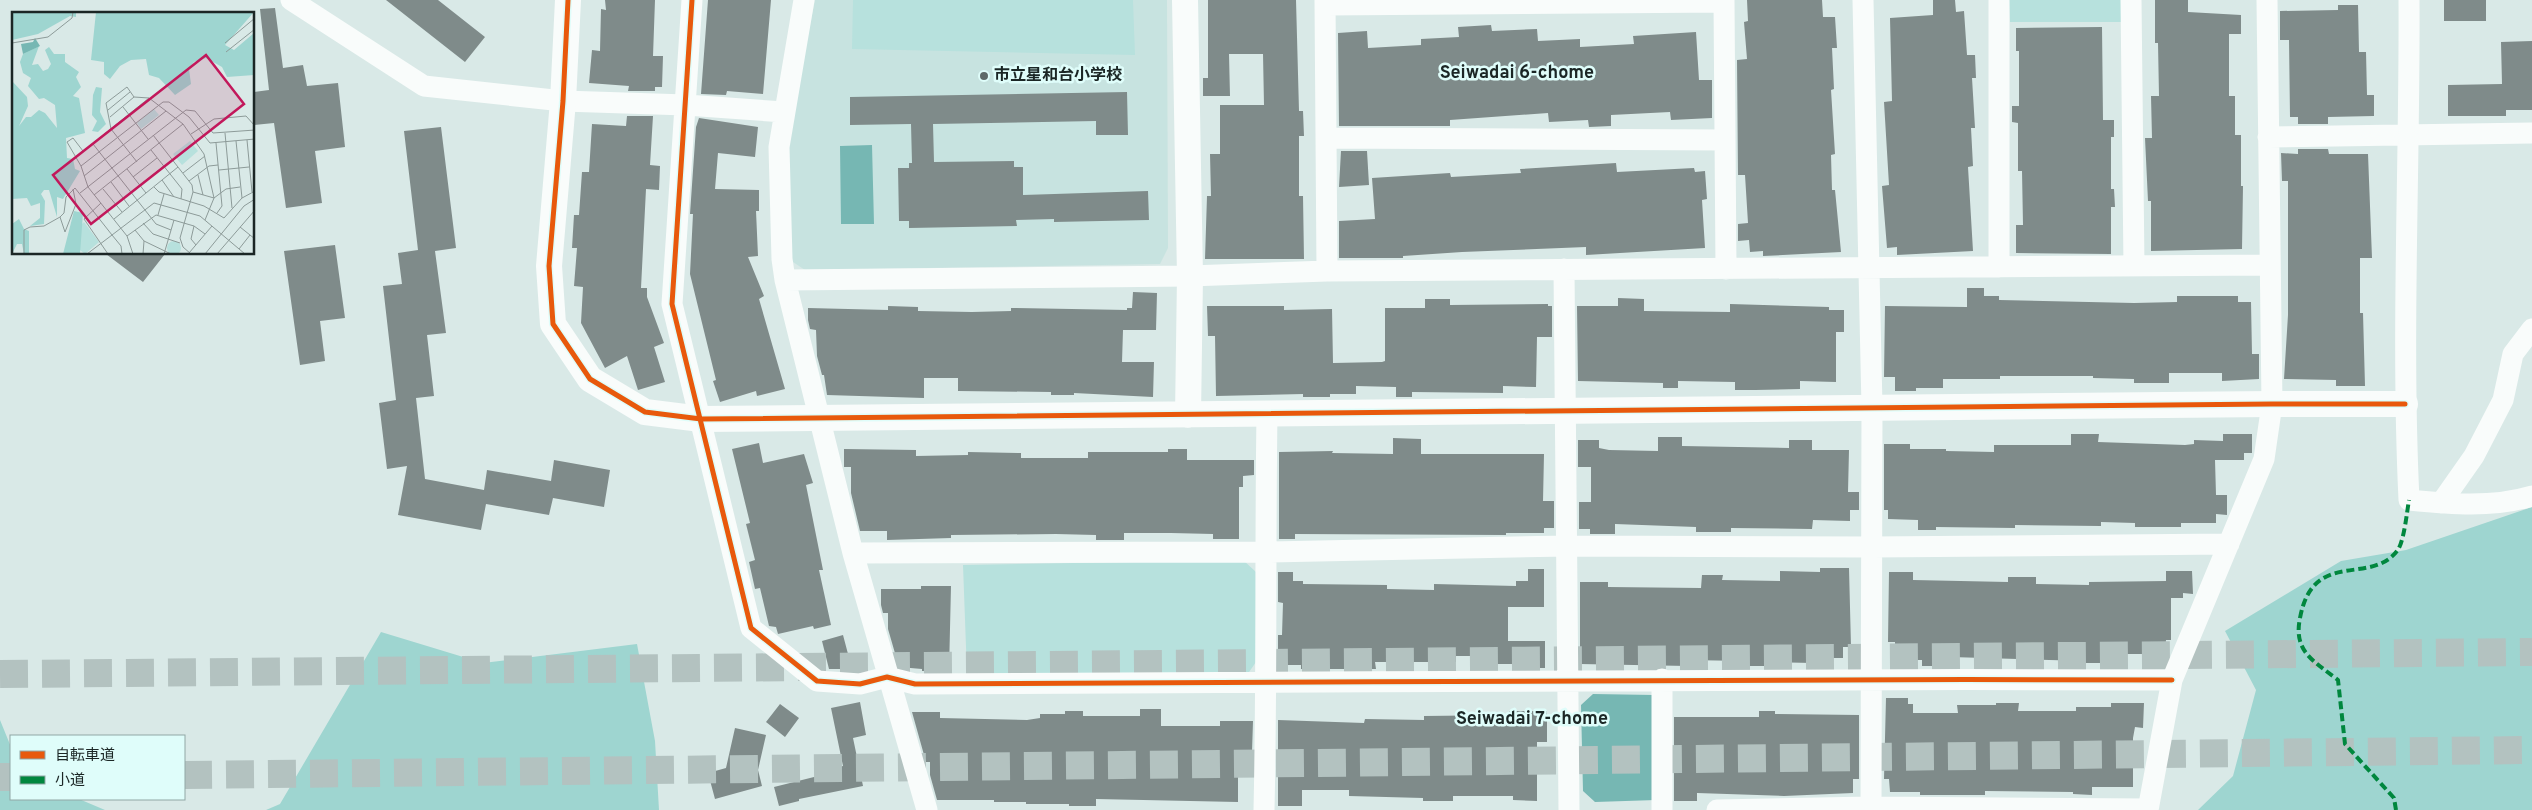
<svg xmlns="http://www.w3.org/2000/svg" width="2532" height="810" viewBox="0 0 2532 810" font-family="Overpass,'Noto Sans JP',sans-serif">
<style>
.built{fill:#c7e3e0}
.green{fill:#b7e1dd}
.forest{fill:#9ed5d0}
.water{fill:#76b7b3}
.building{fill:#7f8b8a}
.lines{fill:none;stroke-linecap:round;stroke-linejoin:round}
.motorway-tunnel{stroke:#b3c2c0;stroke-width:28;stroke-dasharray:28 14;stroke-linecap:butt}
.minor{stroke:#f9fcfb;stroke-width:21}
.tertiary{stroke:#f9fcfb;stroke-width:26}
.quiet{stroke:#00873e;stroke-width:4;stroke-dasharray:8 4;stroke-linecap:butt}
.cycleway-casing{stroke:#dffdfa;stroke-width:8}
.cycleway{stroke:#e8590c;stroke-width:5}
.poi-dot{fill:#5e6a69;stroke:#dffdfa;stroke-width:2}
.labels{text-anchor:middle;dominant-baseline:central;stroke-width:5;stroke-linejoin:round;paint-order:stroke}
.poi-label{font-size:16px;font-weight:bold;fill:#1b2625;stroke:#dffdfa;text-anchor:start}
.neighbourhood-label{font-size:18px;font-weight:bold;fill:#1b2625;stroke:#dffdfa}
.inset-road{fill:none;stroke:#8d9b99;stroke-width:1}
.view{fill:#c2185b;fill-opacity:0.15;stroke:#c2185b;stroke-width:2.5}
.inset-edge{fill:none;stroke:#1b2625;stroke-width:2.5}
</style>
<rect width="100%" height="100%" fill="#d9e9e7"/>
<!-- built -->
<path class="built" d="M815,0h352l1,248 -8,16 -355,6 -15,-10 -3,-116z"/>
<!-- green -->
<path class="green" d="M853,0h280l2,55 -283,-6z
M2009,0h112v22h-111z
M1243,560l13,12v90l-9,13 -280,-1 -4,-109z"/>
<!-- forest -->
<path class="forest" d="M2532,507v303h-334l35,-34 23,-86 -31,-59 116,-70 65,-11z
M381,632l102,31 154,-19 18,97 4,69h-393l14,-6z
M0,720l11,27v52h68l26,11h-105z"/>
<!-- water -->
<path class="water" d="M872,145l2,79h-33l-1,-78z
M1593,694l61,1 2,105 -61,2 -12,-11 -2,-86z"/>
<!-- building -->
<path class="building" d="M386,0h52l47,37 -20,25z
M605,0h50l-2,56h10l-1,31h-7v4h-27l1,-5 -40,-3 3,-33 8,1 1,-42 5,1z
M708,0h63l-8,94 -36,-3 -1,4 -25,-1z
M1208,0h88l3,111h4l1,25h-5v60h4l1,63h-99l2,-63h4l-1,-42h10v-49h44l-1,-51h-34l1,42h-27v-18h5z
M1747,0h75l1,17h12l2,31h-5l2,41 -3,1 4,64 -4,1 1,35h3l6,62 -78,4v-5l-13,1 -1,-12 -11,1v-17l10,-1 -3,-48h-7l-1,-115 10,-1 -3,-37 4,-1z
M1933,0h22l1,12 8,-1 3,44h8l1,23h-4l3,50h-4l2,38 -5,1 5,84 -76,4v-8l-10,1 -5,-62 7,-1 -5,-83 8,-1 -2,-83 43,-3z
M2155,0h33v12l53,3v19h-12v62h6v39h6v51h2l-1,63 -91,2v-50h-3l-3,-63h7l-1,-42h8l-1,-53h-3z
M2444,0h42v21h-42z
M2338,5h20l1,47h7l1,43h7v21l-46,1v7h-30v-7h-8l-1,-77h-9v-29l58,-1z
M275,8l8,60 20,-3 4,21 31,-3 7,64 -30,4 7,52 -36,5 -12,-85 -20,2v-33l15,-2 -9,-81z
M1491,25l1,6 45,-2 1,12 42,-2v8l54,-3 -1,-8 63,-4 3,48h13v38l-41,2 -1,-8 -59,3v11l-22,1 -1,-7 -39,2 -1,-9 -98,7v6h-111l-1,-93 29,-2 1,17 53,-3v-6l38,-2 -1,-10z
M2102,27l1,93h11v17h-3v52h3l1,18h-4v47l-95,-1v-28h7l-1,-54h-4v-48l-6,-1v-16h7v-55h-3v-23z
M2532,41v69h-26v6h-58v-31l54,-1 -1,-42z
M1127,92l1,43h-32v-14l-163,3 1,38 80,-1v6h9v28l125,-4 1,29 -95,2v-3l-38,1 1,6 -108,2v-7h-10l-1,-53h11v-5h3l-1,-39 -61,1v-28z
M627,116h26l-3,49 10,1 -1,24 -13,-1 -5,99h6v9l17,46 -10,4 11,35 -27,8 -11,-34 -22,12 -24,-45 2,-36 -9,-1 3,-38h-5l2,-33h5l3,-43h7l3,-48 34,2z
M699,118l59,9 -3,30 -37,-4 -3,36 44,1v21h-3l2,45 -10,1 16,39 -5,3 26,90 -28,7 -1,-5 -36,11 -7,-21 3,-1 -26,-106 3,-60h-3l6,-87z
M441,127l15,121 -21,3 11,82 -19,2 7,61 -18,2 9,81 59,11 3,-20 64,11 3,-21 56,10 -6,37 -51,-9 -4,17 -63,-11 -5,26 -83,-15 9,-49 -20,3 -8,-66 17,-3 -13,-114 19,-2 -4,-31 20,-3 -14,-119z
M2298,149h30l1,5h39l4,104h-12v55h3l2,73h-29v-6l-52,-1 4,-64v-134h-6l-1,-28 17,1z
M1341,151h26l2,34 -30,2z
M1616,163l1,9 77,-4 1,4 10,-1 2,28 -5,1 3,48 -119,7v-8l-124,5 -59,4v2h-64v-37l36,-2 -3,-41 78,-5 1,4 70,-4 -1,-4z
M335,245l10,73 -25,3 5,40 -25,4 -16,-114z
M106,254h59l-22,28z
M1967,288h17v8h15v4l135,3 43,-1v-6h61v6h13l1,52h7v25l-37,2v-8h-53v10h-35v-4l-41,-1v-2h-93v3h-57v9h-27v3h-21v-14h-11l1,-71 82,1z
M1133,292l24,1 -1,37h-33l-1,32h32l-1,35 -79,-4v2h-23v-3l-93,-1v-13h-34v20l-97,-3 -3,-20h-2l-5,-19 -1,-26 -6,-1 -2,-9v-12l80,2v-4l30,1v4l54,1 39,-1v-3l116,2v-2h5z
M1618,298l26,1v12l86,1v-8l99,3v3h15v22h-8v50l-36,-1v8l-45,1h-20v-8l-57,-1v7h-15v-5l-85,-2 -1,-75h41z
M1425,299h25v6l98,-1v2h4v31h-15l-1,50 -33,-1v7l-91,-1v5h-16v-10l-40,-1v8h-26v3h-27v-3l-87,2 -1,-60h-7l-1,-30h77v4l48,-1 1,54 49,-1 3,-1v-53h40z
M2071,434h28l-1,8 87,3 9,-1v-4l29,1v-7h29v19h-8v7h-29l1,35h11v20l-11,-1v9h-35v4h-46v-4l-34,-1v4l-86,-1v3l-79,-1v3h-18v-10l-30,-1v-9h-4v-66h26v5h36v2l48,1v-7h77z
M1658,437h24v9l107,2v-8h23v10h37l-1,42h11v18h-9v11l-37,-1 -1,9 -81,-1v4h-35v-5l-81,-3v10h-25v-5h-11v-27h12v-35h-13v-27h21v8l10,2 49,1z
M1393,438l28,1v15h123l-1,47h11v27h-10v5h-38v2l-211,-1v5h-16v-87l54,-1 -1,2 61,1z
M759,443l4,20 41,-9 9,29 -7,2 17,85h-4l12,55 -17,4 -1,-3 -35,8 -2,-7 -7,-1 -9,-38 -5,1 -6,-27 6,-2 -9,-36 4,-1 -18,-74z
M844,449l72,1v6l52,-1v-3l53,1v5h67v-6h80v-3h19v11h67v15l-11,1v11h-4v52h-26v-5l-42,-1h-47v7h-28v-5l-40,-1 -105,1v3l-64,2v-9h-27l-9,-38v-26h-7z
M1820,568h29l2,79h-8v11h-30v5l-47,-1v4h-21v-5l-57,-1v6l-108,-2v-82h28v5l93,1 1,-13h21l-1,5 58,1v-10l40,1z
M1528,569h16v38h-36v34h37v27h-27v-4h-24v-8h-38v6h-81l1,7h-75v-4h-23v-30h4l1,-32 -5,-1v-30h15v9h10v3l84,1v4l47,1v-6l82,2v-5h12z
M2166,571h26l1,23 -10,-1v5h-12v42h-5l-1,14h-51v5h-9l1,4h-21v-2l-134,-4v9h-29v-6h-27v-18h-7l1,-70h24v8l95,2v-5h28v7l53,1v-3l77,-1z
M921,586h30l-2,85h-27v-2l-23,-2 -11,-38v-16h-5l-2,-8v-16h40z
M843,635l9,34h-23l-7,-28z
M1886,698h22v6h5v9h45l-1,-8h39v-2h23l-1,8h58v-4h35v-4h33l-1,25 -8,-1 -2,11v49h-41v8l-19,-1v-2l-88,-1v4h-65v-3h-30l-1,-13h-5z
M860,702l6,33 -13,3 10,48 -64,13v2l-20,5 -5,-19 48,-12 -1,-4 22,-5 -12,-58z
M780,704l19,14 -14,19 -19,-15z
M1140,709h21v17h59v-5h33l-1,31h-14v50l-142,-3v7h-27v-2h-43v-2h-32v-2h-57l-7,-25v-13h-4l-14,-50h28v6l87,2 13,-2v-4h25v-3h18v5h57z
M1509,711h38v31h-10v59l-24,-1v-4h-60v5h-30v-3l-74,-2v-6h-47v16h-24v-86l86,3 1,-4 59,1v-4l85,-1z
M1759,711h16v3l84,1v64h-6v14l-69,3 -87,-3v8h-23v-84h85z
M735,728l31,7 -8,35 4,16 -47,13 -7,-26 18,-5z"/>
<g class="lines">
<!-- motorway-tunnel -->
<path class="motorway-tunnel" d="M0,674l2532,-22
M184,775l2348,-25
M0,777h11"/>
<!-- minor -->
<path class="minor" d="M291,0l133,86 139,15 123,4 98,7
M692,0l-20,304 79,324 66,53 43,3 27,-7 28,7c419,-1 838,-6 1257,-4
M804,0l-25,147 3,112 3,21 68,273 74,257
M1325,0l2,271
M1724,0l2,269
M1863,0l9,407 -1,400
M1999,0v267
M2131,0l3,266
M2409,0c1,167 -8,333 0,500 41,4 83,8 123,-4
M1325,5l399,-3
M2268,137l264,-4
M1326,138l399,2
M1564,269l5,541
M785,280l405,-4 137,-5 943,-6
M2441,503l33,-47 29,-56 10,-46 19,-25
M853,553l412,-1 303,-6 303,1 358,-3
M1662,679v131
M1264,810c3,-132 1,-264 3,-396
M1717,810l154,-3 277,2
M2148,810l24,-130 92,-221 8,-55 -5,-404"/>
<!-- tertiary -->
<path class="tertiary" d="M568,0l-5,101 -14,165 4,58 37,55 55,33 56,7 1571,-15h133
M1185,0l5,276 -2,139"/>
<!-- quiet -->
<path class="quiet" d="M2396,810l-2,-12 -49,-54 -7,-64c-24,-19 -45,-28 -38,-62 13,-70 70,-32 97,-67 7,-8 10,-40 12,-51"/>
<!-- cycleway casing -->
<g class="cycleway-casing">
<path id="cycleway" d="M568,0l-5,101 -14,165 4,58 37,55 55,33 56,7 1571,-15h133
M692,0l-20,304 79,324 66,53 43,3 27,-7 28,7c419,-1 838,-6 1257,-4"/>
</g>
<!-- cycleway -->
<use href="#cycleway" class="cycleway"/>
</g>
<!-- markers -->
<circle class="poi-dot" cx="984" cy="76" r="5"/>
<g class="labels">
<!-- poi labels -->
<g class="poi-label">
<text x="994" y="76">市立星和台小学校</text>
</g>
<!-- neighbourhood labels -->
<g class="neighbourhood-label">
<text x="1517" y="73">Seiwadai 6-chome</text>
<text x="1532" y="719">Seiwadai 7-chome</text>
</g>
</g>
<!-- overview -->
<g transform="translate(12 12)">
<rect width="242" height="242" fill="#d9e9e7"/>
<path d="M142,97l5,6 -18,14 -4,-6zM178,129l8,10 -16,14 -9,-11zM72,210l15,20 -14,12 -5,-4 -2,-22zM155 236a7 7 0 1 1 14 0a7 7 0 1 1-14 0Z" fill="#b7e1dd"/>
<path d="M0,0h64v5l-6,-1 -32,18 -26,6zM84,0h158l-29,33 9,5 20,-17v42l-27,2 -5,-10 -16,-9 -12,4 -5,7 2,15 -16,11 -16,-17 -10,-3 -3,-16 -15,1 -11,6 -10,13 -6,-5v-12l-13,-2zM27,34l-7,19 6,-1 5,7 5,-2 3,-5 -6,-14 4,-3 5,7h11v8l14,10 -3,5 5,10 -8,9 6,2 6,35 -19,5 1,20 6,1 2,10 5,2 -17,28 -6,-2v20l-8,-27h-5l-3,4 4,7 -1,23 -14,2 10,-8v-15l-9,3 -4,-8 -15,1v-118l15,16 1,9 -9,20 7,-9h5l8,-7 6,3 12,15 -2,-23 -11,-7 -5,1 -11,-13 3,-8 -8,-5 -3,-11 3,-8zM84,75l6,1 -2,24 6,12 -8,8 -6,-1 5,-10 -5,-6 1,-20zM62,199l9,2 -3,41h-17zM7,207l5,10 5,2v23h-5l-2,-10h-5l-5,10v-30z" fill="#9ed5d0"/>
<path d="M23,26l5,8 -17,8 -2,-10 12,-2z" fill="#76b7b3"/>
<path class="inset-road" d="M0,31l36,-6 24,-19 1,-6M213,31l30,-25M214,40l29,-23M111,95l25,32M96,98l22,-18M98,105l24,-20M213,121l7,75M179,122l23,-15 32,-3 9,10M141,123l39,50 1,7 -13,46 3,9 8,7M235,128l5,52M224,129l6,57M204,131l6,63 -5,7M81,132l63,80 15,6M139,138l31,39 -1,10M71,139l-10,-13 -6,4 14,24 7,21 39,49 6,18M64,145l73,-59M125,150l-26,-33 -5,-26 21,-16 7,10 15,1 34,26 21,30 10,44 -9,22M69,154l82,-64h6l20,15 21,26 45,-4M115,157l19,24M207,158l30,-3M171,161l22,-17M186,163l5,20M72,164l82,-65M121,165l24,-19M150,168l12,17M177,169l20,-15 9,-1M99,170l18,24M128,173l24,-19M142,175l5,5 45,14 20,12 18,-20 13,-7M91,177l19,23M181,180l21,6 12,-9 14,-2M68,181l106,-83 9,1 18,22 42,-3M82,183l89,-71M89,191l-17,16 24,35M146,203l6,-21M48,205l5,15 11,-28 -3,-15M102,207l64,-52M131,211l10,11 27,9M182,214l-3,13 5,6M228,215l15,12M123,218l9,11 -1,13M115,224l29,-21 38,11 11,8M132,229l27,13M227,237l11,-14M177,241l23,-27M12,242v-24l6,-3 14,-1 16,-9 4,-4 2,-16 9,-9 37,47 -25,19M110,242l-1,-8 -9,-11 42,-32 46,13 45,38M152,242l10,-34M193,242l39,-48 11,-7M205,242l38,-44"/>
<path class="view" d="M194,43l38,49 -153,120 -38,-49z"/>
<rect width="242" height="242" class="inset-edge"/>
</g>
<!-- legend -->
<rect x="10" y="735" width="175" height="65" fill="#dffdfa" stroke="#91a7a5"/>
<rect x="20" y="751" width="25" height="8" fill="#e8590c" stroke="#91a7a5"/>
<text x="55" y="760" font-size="15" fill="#1b2625">自転車道</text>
<rect x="20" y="776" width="25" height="8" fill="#00873e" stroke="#91a7a5"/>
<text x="55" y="785" font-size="15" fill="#1b2625">小道</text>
</svg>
